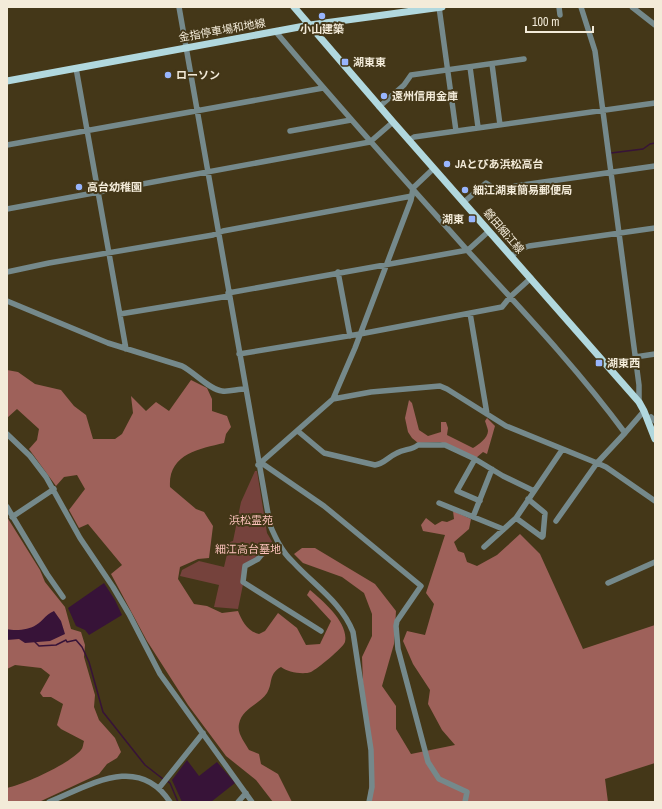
<svg xmlns="http://www.w3.org/2000/svg" width="662" height="809" viewBox="0 0 662 809" font-family="'Archivo Narrow','Noto Sans JP',sans-serif">
<style>
.green{fill:#75423c}
.forest{fill:#9e615a}
.water{fill:#371338}
.lines{fill:none;stroke-linecap:round;stroke-linejoin:round}
.stream{stroke:#371338;stroke-width:1.5}
.minor{stroke:#75898b;stroke-width:5.5}
.major{stroke:#b1d8de;stroke-width:7}
.poi-dot{fill:#98b5fd;stroke:#443718;stroke-width:1.5}
.labels{text-anchor:middle;dominant-baseline:central;stroke-width:4;stroke-linejoin:round;paint-order:stroke}
.poi-label{font-size:11px;font-weight:bold;fill:#f3ebd9;stroke:#443718;text-anchor:start}
.street-label{font-size:11px;fill:#f3ebd9;stroke:#443718}
.park-label{font-size:11px;fill:#fac1ba;stroke:#443718}
</style>
<rect width="100%" height="100%" fill="#443718"/>
<!-- green -->
<path class="green" d="M255,471h2l10,62 10,17 -30,15 -9,44 -24,-2 5,-22 -39,-9 2,-6 17,-9 25,6 6,-25 3,-1 8,-39z"/>
<!-- forest -->
<path class="forest" d="M7,370l11,2 17,12 26,6 13,16 12,9 7,24h22l7,-5 11,-21 -2,-17 15,15 10,-9 13,9 22,-31 16,8 5,11v12l15,5 4,11 -5,7 -2,9c-25,6 -56,11 -54,44l26,22 8,3 9,14 -4,32 -11,1 -18,8 -2,12 16,25 13,2 15,7 16,-2c4,10 9,20 21,23l6,-3 13,-18 19,15 9,17 14,-1 11,-23 -24,-26 3,-5c13,11 39,33 35,52 -2,6 -28,27 -34,30 -8,3 -24,0 -30,-5 -13,7 -8,17 -14,26 -8,12 -25,15 -28,31 -2,10 6,18 10,26l10,4 2,10 17,10 14,28h-19l-17,-22 -30,-24 -38,-51 -41,-64 -36,-67 11,-9 -34,-41 -9,4 -10,-18 16,-21 -8,-14 -13,2 -8,9 -27,-37 8,-9 2,-11 -22,-20 -10,9z
M409,400l3,3 7,27 9,6 13,-4v-10h5l2,6 -1,7 26,13c5,-3 15,-10 15,-17 0,-2 -2,-7 -3,-10l2,-3 8,8 -8,28 -4,-2 -7,6 -36,-16 -22,1 -6,-5 -4,-6 -3,-14z
M453,511l18,8 -2,10 -15,13 4,9 6,2 3,9 10,4 20,-11 23,-21 20,20 43,95 72,-24v138l-50,16 3,23h-240l3,-41 -7,-54 -2,-50 10,-21v-22l-8,-21 -22,-16 -39,-14 -9,-9 8,-6h13l60,36 21,27 -2,33 -12,42 14,20v23l15,25 44,-9 -13,-15 -14,-26 2,-14 -17,-26 -10,-23 4,-10 18,4 9,-31 -8,-11 19,-58 -22,-4 -2,-6 5,-7 9,7 7,-4 5,1 7,-3z
M7,517l33,53 5,12 20,25 6,22 10,3 4,13 -1,12 11,38 -1,12 5,13 16,18 6,14 -4,6 -10,6 -8,10 -60,28h-32v-14c18,-4 62,-24 74,-38 2,-2 2,-6 3,-9l-23,-12 -4,-4 6,-21 -12,-7h-8l-3,-4 10,-18 -9,-7 -26,-3 -8,4z"/>
<!-- water -->
<path class="water" d="M104,583l11,17 7,15 -33,20 -4,-5 -9,-4 -8,-18z
M54,611l7,10 4,13 -15,7 -25,2 -6,-4 -12,1v-11c8,2 22,1 29,-4 8,-5 8,-9 18,-14z
M187,760l12,16 18,-14 18,21 -24,19h-29l-10,-22z"/>
<g class="lines">
<!-- stream -->
<path class="stream" d="M611,153l32,-4 7,-5 5,-1
M35,642l4,4 17,-1 10,-5 1,2 9,-2 6,7 7,15 14,50 42,53 18,14
M167,781l3,2 8,19"/>
<!-- minor -->
<path class="minor" d="M179,7l91,518c6,14 12,27 23,37 21,23 49,41 60,70l18,118 1,37 -3,15
M439,7l17,124
M559,7l1,8
M581,7l14,44 44,334v17
M632,7l23,18
M276,32c62,74 127,146 191,218 54,59 110,118 158,183l19,-22
M492,64l8,61
M470,67l8,60
M76,68l50,281
M379,107l25,-22 7,-10 113,-16
M290,131l61,-11
M409,140l5,-3 241,-34
M7,145l316,-57
M464,202l22,-19 9,6 160,-23
M7,209l363,-67 23,-20
M512,256l8,-7 9,-3 126,-18
M7,272l42,-9 164,-28 10,-4 189,-35
M338,272l12,64
M228,293l240,-43 21,-19
M7,301l101,42 74,23c12,6 28,24 40,25 7,1 16,-2 23,-2
M470,313l17,101
M120,314l109,-18
M239,354l121,-20 142,-27 8,-10 21,-19
M635,357l20,-3
M333,399l22,-51 56,-148 2,-12 20,-19
M651,417l4,4
M299,432l25,21 51,12c9,-1 13,-8 22,-12 7,-4 15,-3 21,-8h27l30,14 28,17 31,15
M625,433l-28,30 9,4 49,34
M7,434l23,22 16,21 34,61 33,49 16,27 31,60 92,128
M475,459l-18,32 23,10
M258,465l75,-66 38,-7 69,-6 7,3 59,37 91,37 -41,58
M258,465l5,-1 61,42 97,80 -24,35 -1,5 2,23 30,113 11,17 28,13 -2,10
M439,503l64,26
M7,507l40,67 16,23
M12,517l42,-28
M473,517l19,-48
M516,518l26,19 1,-1 2,-23 -17,-14
M280,546l-18,8 -4,5 -13,7 -2,16 78,49
M484,547l32,-29 46,-68
M608,583l47,-21
M159,788l44,-55
M49,802c40,-16 89,-49 121,0
M238,802l8,-9"/>
<!-- major -->
<path class="major" d="M294,7l99,115 246,280 5,9 11,28
M7,81l303,-56 132,-18"/>
</g>
<!-- markers -->
<g class="poi-dot">
<circle cx="322" cy="16" r="4"/>
<rect x="341" y="58" width="8" height="8" rx="2"/>
<circle cx="168" cy="75" r="4"/>
<circle cx="384" cy="96" r="4"/>
<circle cx="447" cy="164" r="4"/>
<circle cx="79" cy="187" r="4"/>
<circle cx="465" cy="190" r="4"/>
<rect x="468" y="215" width="8" height="8" rx="2"/>
<rect x="595" y="359" width="8" height="8" rx="2"/>
</g>
<g class="labels">
<!-- poi labels -->
<g class="poi-label">
<text x="322" y="29" text-anchor="middle">小山建築</text>
<text x="353" y="62">湖東東</text>
<text x="176" y="75">ローソン</text>
<text x="392" y="96">遠州信用金庫</text>
<text x="455" y="164">JAとぴあ浜松高台</text>
<text x="87" y="187">高台幼稚園</text>
<text x="473" y="190">細江湖東簡易郵便局</text>
<text x="464" y="219" text-anchor="end">湖東</text>
<text x="607" y="363">湖東西</text>
</g>
<!-- street labels -->
<g class="street-label">
<text transform="translate(222 30) rotate(-10)">金指停車場和地線</text>
<text transform="translate(504 231) rotate(49)">磐田細江線</text>
</g>
<!-- park labels -->
<g class="park-label">
<text x="251" y="520">浜松霊苑</text>
<text x="248" y="549">細江高台墓地</text>
</g>
</g>
<!-- border -->
<rect width="662" height="809" fill="none" stroke="#f3ebd9" stroke-width="16"/>
<!-- scale -->
<path d="M526 26v6h67v-6" fill="none" stroke="#f3ebd9" stroke-width="2"/>
<text x="532" y="26" font-size="12" fill="#f3ebd9" stroke="#443718" stroke-width="3" paint-order="stroke">100 m</text>
</svg>
